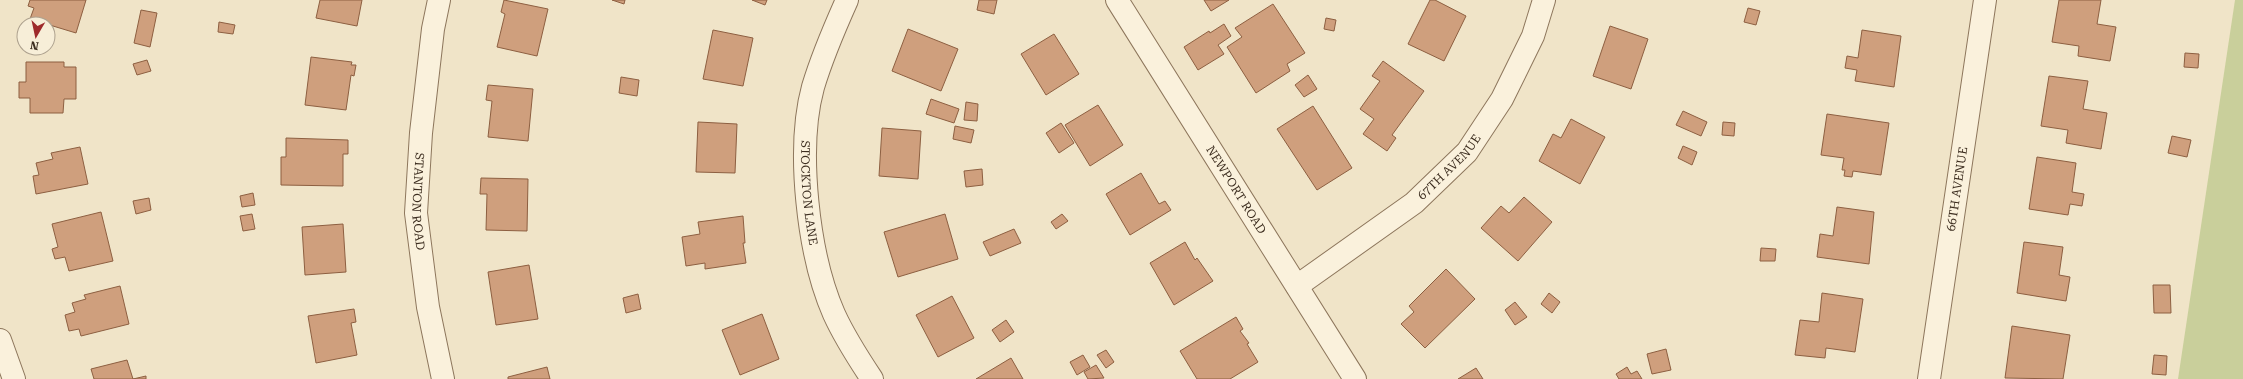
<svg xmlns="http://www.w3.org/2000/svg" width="2243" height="379" viewBox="0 0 2243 379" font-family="'Roboto Serif',serif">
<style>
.green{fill:#c9cf9b}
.building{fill:#cf9f7d;stroke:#8d5f41}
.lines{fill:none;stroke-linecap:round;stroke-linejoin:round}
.minor-casing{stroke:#8d765c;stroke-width:24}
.minor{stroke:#faf1dc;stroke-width:22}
.labels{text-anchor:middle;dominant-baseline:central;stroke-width:4;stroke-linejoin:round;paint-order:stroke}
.street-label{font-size:12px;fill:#3d2e20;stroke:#f7eed8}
</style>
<rect width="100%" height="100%" fill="#f0e4c8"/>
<!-- green -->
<path class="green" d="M2235,0h8v379h-65z"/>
<!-- building -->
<path class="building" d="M30,0h56l-10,33 -46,-14 4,-11 -6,-2z
M320,0h42l-5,26 -41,-8z
M504,0l44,9 -11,47 -40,-9 8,-33 -4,-2z
M612,0h13l-1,4z
M752,0h15l-2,5z
M979,0h18l-3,14 -17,-4z
M1204,0h25l-18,11z
M1430,0h5l31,16 -22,45 -36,-17z
M2059,0h42l-4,24 19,3 -6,34 -32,-5 1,-10 -27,-4z
M1273,4l32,49 -18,11 3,7 -34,22 -29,-46 15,-10 -7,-9z
M1748,8l12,3 -4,14 -12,-3z
M141,10l16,3 -7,34 -16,-4z
M1326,18l10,2 -2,11 -10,-2z
M219,22l16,3 -2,9 -15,-2z
M1224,24l7,12 -13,9 6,9 -26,16 -14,-23 25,-16 1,2z
M1610,26l38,13 -17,50 -38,-13z
M908,29l50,20 -17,42 -49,-20z
M713,30l40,8 -10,48 -40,-7z
M1862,30l39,6 -7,51 -39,-6 2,-11 -12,-2 2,-12 11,2z
M1054,34l25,40 -33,21 -25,-41z
M2185,53l14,1 -1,14 -14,-1z
M311,57l41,5 -1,3h5l-2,11 -3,-1 -5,35 -41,-5z
M147,60l4,11 -14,4 -4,-11z
M1383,61l41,30 -32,44 4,3 -9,13 -24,-17 11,-15 -14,-10 20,-28 -8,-5z
M26,62h38v5h12v32h-12l-1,14h-33v-15h-11v-16h7z
M1308,75l9,14 -13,8 -9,-12z
M2049,76l39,5 -5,28 24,4 -6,36 -35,-6 2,-13 -27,-4z
M621,77l18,3 -2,16 -18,-3z
M488,85l45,4 -5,52 -40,-4 4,-36 -6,-1z
M931,99l28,10 -5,14 -28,-9z
M966,102l12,2 -1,17 -13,-1z
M1098,105l25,40 -33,21 -25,-41z
M1313,106l39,62 -35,22 -40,-61z
M1683,111l24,11 -6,14 -25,-11z
M1827,114l62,9 -8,52 -28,-4 -1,6 -8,-1 1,-6h-3l2,-12 -23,-3z
M1571,119l34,18 -25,47 -41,-23 14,-27 8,4z
M698,122l39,2 -2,49 -39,-1z
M1723,122l12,1 -1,13 -12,-1z
M1061,123l13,20 -15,10 -13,-20z
M955,126l19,4 -3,13 -18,-4z
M882,128l39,3 -3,48 -39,-3z
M2172,136l19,4 -4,17 -19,-4z
M286,138l62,2v14h-5v32l-62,-1v-28h5z
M1683,146l14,6 -5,13 -14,-7z
M80,147l8,37 -52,10 -3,-18 6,-1 -3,-12 17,-4 -2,-6z
M2037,157l39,6 -4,29 12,2 -2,12 -12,-2 -2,11 -39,-6z
M982,169l1,16 -17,2 -2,-16z
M1141,173l18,31 6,-3 6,9 -41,25 -24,-41z
M481,178l47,1 -1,52 -41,-1 1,-36h-7z
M253,193l2,12 -13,2 -2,-11z
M1524,197l28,25 -34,39 -37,-33 20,-22 8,7z
M149,198l2,12 -15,4 -3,-13z
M1837,207l37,5 -5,52 -52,-7 3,-23 13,2z
M101,212l12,49 -44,10 -4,-14 -10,2 -3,-10 6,-2 -6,-23z
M252,214l3,15 -12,2 -3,-15z
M945,214l13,45 -60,18 -14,-45z
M1062,214l6,7 -12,8 -5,-7z
M743,216l2,27h-2l3,20 -41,6v-6l-19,3 -4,-29 18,-3 -2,-12z
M343,224l3,48 -41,3 -3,-48z
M1014,229l7,14 -31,13 -7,-14z
M1185,242l10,18 2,-2 16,23 -39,24 -24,-42z
M2024,242l39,5 -4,28 11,2 -4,24 -49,-8z
M1761,248l15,1 -1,12h-15z
M529,265l9,54 -42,6 -8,-53z
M1446,269l29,30 -50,49 -24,-24 13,-12 -5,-6z
M2153,285h17l1,28h-17z
M120,286l9,38 -48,12 -2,-7 -10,2 -4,-16 10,-3 -3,-9 14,-4 -2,-4z
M1549,293l11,9 -8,11 -11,-9z
M1822,293l41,6 -8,53 -29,-4 -1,10 -30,-3 5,-35 19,2z
M638,294l3,15 -15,4 -3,-15z
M952,296l22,42 -36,19 -22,-42z
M1515,302l12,15 -12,8 -10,-15z
M354,309l2,13 -5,1 6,32 -41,8 -8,-47z
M762,314l17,45 -39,16 -18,-45z
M1236,317l7,12 -3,2 9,12 -2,1 11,18 -28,17h-33l-17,-28z
M1006,320l8,12 -14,10 -8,-12z
M2012,326l58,9 -7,44 -58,-1z
M1666,349l5,21 -19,4 -5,-20z
M1106,350l8,12 -8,6 -9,-13z
M1083,355l7,12 -13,8 -7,-13z
M2154,355l13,1 -1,19 -14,-1z
M1011,358l12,21h-47z
M127,360l6,19 13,-3v3h-52l-3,-10z
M1096,365l8,13 -16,1 -4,-7z
M547,367l3,12h-42v-2z
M1627,367l4,7 6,-3 5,8h-23l-3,-5z
M1476,368l7,11h-25z"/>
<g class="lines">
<!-- minor casing -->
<g class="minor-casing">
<g id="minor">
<path id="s1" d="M439,0l-6,29 -12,104 -5,80 12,94 15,72"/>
<path id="s2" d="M847,0c-13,29 -25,57 -34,87 -17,62 -5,168 21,227 10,22 24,44 38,65"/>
<path id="s3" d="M1117,0l238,379"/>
<path id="s4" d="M1297,286l117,-83 53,-51 35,-53 31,-63 11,-36"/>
<path d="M0,340l14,39"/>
<path id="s5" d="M1929,379l56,-379"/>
</g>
</g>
<!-- minor -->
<use href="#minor" class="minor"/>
</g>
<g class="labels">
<!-- street labels -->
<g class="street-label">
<text stroke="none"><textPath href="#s4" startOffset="194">67TH AVENUE</textPath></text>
<text stroke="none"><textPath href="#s3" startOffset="224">NEWPORT ROAD</textPath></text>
<text stroke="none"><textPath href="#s5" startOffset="192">66TH AVENUE</textPath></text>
<text stroke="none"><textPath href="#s2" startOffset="200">STOCKTON LANE</textPath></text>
<text stroke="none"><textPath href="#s1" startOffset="203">STANTON ROAD</textPath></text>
</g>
</g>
<!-- north arrow -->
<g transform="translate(36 36) rotate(189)"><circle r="19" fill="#f7eed8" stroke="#ada18e"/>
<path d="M0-3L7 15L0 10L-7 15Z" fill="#9e2a2b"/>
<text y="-6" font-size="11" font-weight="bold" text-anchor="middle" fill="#3d2e20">N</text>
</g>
</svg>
